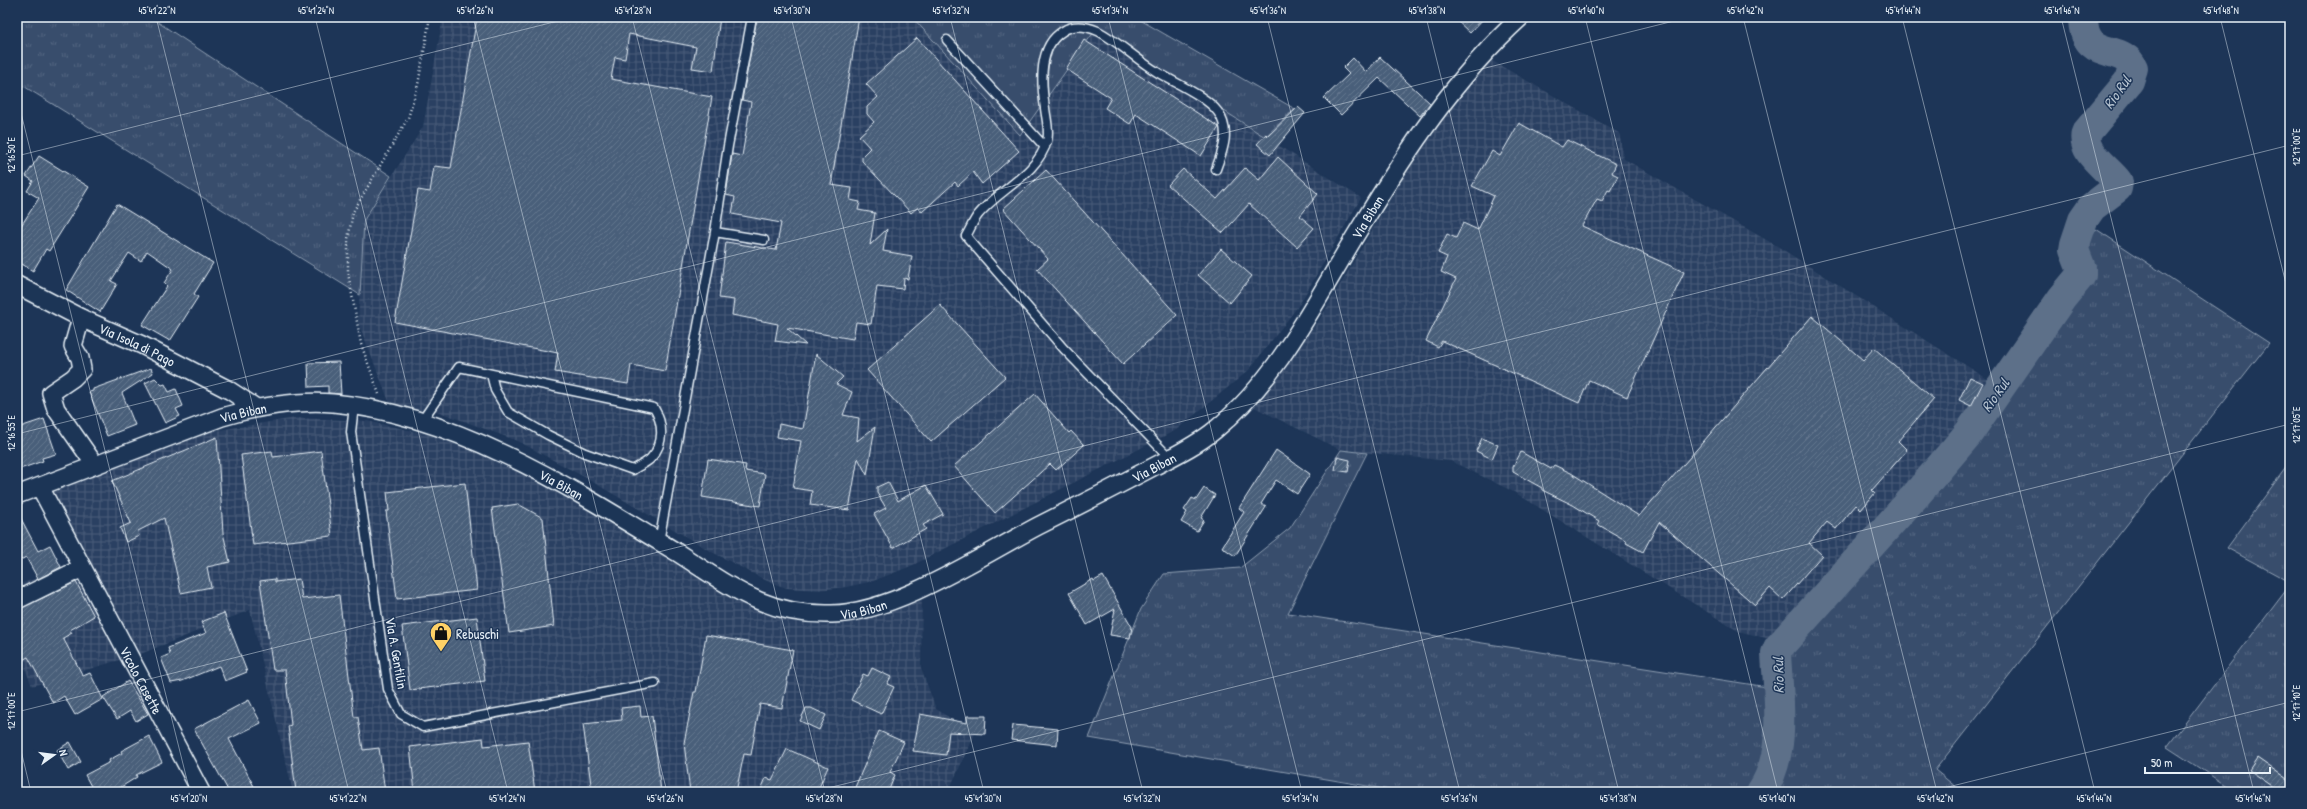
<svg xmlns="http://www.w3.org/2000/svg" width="2307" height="809" viewBox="0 0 2307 809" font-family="'Patrick Hand',sans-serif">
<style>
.industrial{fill:url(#industrial-grid)}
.grass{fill:url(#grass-tufts);stroke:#909fb2}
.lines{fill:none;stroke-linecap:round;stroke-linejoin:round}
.river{stroke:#5d7089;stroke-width:30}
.building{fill:url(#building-hatch);stroke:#e8f1f8}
.lane-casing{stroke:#e8f1f8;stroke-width:11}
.street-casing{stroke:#e8f1f8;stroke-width:20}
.path{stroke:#e8f1f8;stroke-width:2.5;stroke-dasharray:1 3;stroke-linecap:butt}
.lane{stroke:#1d3557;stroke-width:8}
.street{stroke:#1d3557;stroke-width:17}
.ticks{fill:none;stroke:#e8f1f8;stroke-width:1;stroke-opacity:0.45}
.labels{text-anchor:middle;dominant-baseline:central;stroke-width:3;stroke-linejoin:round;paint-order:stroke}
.street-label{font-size:14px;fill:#e8f1f8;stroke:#1d3557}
.poi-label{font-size:14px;fill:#e8f1f8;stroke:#1d3557;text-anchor:start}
.water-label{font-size:15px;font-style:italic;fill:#b7c4d1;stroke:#1d3557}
.neatline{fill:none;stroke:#e8f1f8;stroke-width:1.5}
.ticks-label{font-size:10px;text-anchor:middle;fill:#e8f1f8}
</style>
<defs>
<pattern id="industrial-grid" width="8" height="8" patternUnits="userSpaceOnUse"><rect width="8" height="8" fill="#2a4162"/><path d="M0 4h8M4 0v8" fill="none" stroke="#495d79"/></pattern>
<pattern id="grass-tufts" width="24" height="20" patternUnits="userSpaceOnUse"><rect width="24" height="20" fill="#374d6c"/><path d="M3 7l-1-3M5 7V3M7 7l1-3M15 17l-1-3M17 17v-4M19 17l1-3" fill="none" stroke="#546782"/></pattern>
<pattern id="building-hatch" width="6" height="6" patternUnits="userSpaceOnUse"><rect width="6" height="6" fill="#495e7a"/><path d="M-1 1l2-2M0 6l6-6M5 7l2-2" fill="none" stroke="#63768e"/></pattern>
</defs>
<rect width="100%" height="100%" fill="#1d3557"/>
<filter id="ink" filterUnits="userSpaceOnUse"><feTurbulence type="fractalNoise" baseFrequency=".025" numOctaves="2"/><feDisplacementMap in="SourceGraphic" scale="8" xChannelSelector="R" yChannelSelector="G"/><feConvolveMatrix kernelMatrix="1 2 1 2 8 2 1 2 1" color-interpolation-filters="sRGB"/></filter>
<g filter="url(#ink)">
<!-- industrial -->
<path class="industrial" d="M443,17h469l108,118 76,-106 265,169 -62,107 -50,65 -73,60 -265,136 -38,15 -27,6 -29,3 -30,-2 -18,-6 -57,-30 -126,-74 -68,-37 -84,-31 -22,1 -18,3 -36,-92 6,-102 59,-93z
M1487,58l132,75 5,26 153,87 212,134 -32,49 -54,63 -133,147 -32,-8 -224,-139 -63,-31 -110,-11 -93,-46 20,-18 52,-67 95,-162 39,-59z
M296,418l71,3 60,13 80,29 67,36 126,74 117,42 105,-26 -1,79 15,41 39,25 -27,58h-655l-43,-182 -107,43 -111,33 -15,-38v-63l73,-25 -55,-70 158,-56z"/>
<!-- grass -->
<path class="grass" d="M17,17h133l241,159 -27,44 -4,75 -343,-213z
M912,17h223l160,92 -30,28 -169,-108 -76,106z
M2096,229l173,114 -334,427 27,22h-560l-313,-54 52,-129 23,-35 76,-6 50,-40 51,-78 26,3 -79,160 486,75 1,-17 -5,-32 133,-147 54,-63 29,-46z
M2290,462v120l-63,-34z
M2290,585v207h-54l-69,-45z"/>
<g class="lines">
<!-- river -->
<path class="river" d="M1761,792c27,-39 17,-95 15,-139l2,-5 138,-153 52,-61 94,-136 19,-23v-7l-7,-18 1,-6 8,-24 9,-13 25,-19 1,-6c-11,-15 -37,-29 -32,-49l43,-52 4,-13c-10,-26 -50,-5 -50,-51"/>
</g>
<!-- building -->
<path class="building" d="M477,17h243l-7,54 -21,-3 4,-21 -67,-13 -4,25 -10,-2 -4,22 101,18 -47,274 -34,-6 -3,19 -73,-12 3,-19 -163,-31 23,-132 12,2 4,-26 17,2z
M757,17h102l-28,168 21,3 -2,12 10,2 -2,8 17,3 -5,32 17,-16 -4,22 29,5 -4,23 -4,-1 -1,11 -26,-3 -6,38 -15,-2 -3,17 -66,-11 19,17 -31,-4 3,-17 -46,-9 2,-15 -15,-2 7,-56 50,8 5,-27 -49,-9 3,-17 -9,-2 6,-41 10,2 9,-54 -9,-2z
M1453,17h32l-15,16z
M917,38l102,113 -37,33 -9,-12 -15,14 -3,-4 -33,30 -4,-5 -7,6 -49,-52v-5l8,-8 -11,-12 15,-14 -7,-8v-7l11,-10 -12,-13z
M1084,40l135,87 -18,29 -65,-42 -6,10 -25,-16 6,-10 -45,-29z
M1380,57l50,46 -10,13 -41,-38 -38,37 -17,-17 25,-24 -6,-6 10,-10 13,14z
M1298,107l7,6 -35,42 -13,-11 9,-10 2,2z
M1519,123l43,24 5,-7 49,24 -4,9 6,3 -8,15 -2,-1 -6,11 -5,-2 -15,27 102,46 -57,125 -38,-17 -10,23 -137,-62 -4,6 -12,-6 30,-62 -15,-7 6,-15 -9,-4 9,-19 9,4 7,-15 15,7 16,-34 -22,-10 20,-35 8,5z
M39,156l50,31 -40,64 -3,-2 -13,22 -16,-10v-29l22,-34 -12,-7 6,-10 -7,-5z
M1278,157l40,37 -18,22 14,12 -17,19 -48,-43 -26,29 -55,-48 15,-16 34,30 28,-31 14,12z
M1046,170l131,145 -54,49 -86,-95 11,-10 -45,-50z
M117,204l96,59 -19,31 4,3 -28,44 -28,-16 25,-39 -3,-3 9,-14 -26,-18 -6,10 -12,-8 -18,28 6,3 -17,28 -34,-22z
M1221,249l31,27 -22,27 -32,-28z
M940,305l65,72 -74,65 -64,-72z
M1812,316l51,44 11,-12 60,51 -36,42 9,9 -35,40 3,3 -14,17 -5,-5 -20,24 -9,-7 -18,21 13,12 -39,45 -13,-12 -15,17 -96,-83 -16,30 -17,-9 1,-2 -30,-17 2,-3 -26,-16 -31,-15v-2l-29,-16v-5l8,-15 30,17 3,-4 17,8 68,43z
M816,354l27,23 -7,7 16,8 -9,23 16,3 -2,23 18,-14 -8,48 -9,-17 -9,52 -39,-5 2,-14 -19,-3 8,-47 -24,-4 2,-13 24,5z
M339,362l2,32 -13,-1v-7l-19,1 -1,-24z
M151,368l2,5 -31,20 13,32 -28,11 -18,-44 4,-1v-2z
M1970,377l13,6 -12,23 -12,-6z
M155,378l7,7 3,-1 4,8 7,-3 7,17 -7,3 4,7 -15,7 -20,-40z
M1035,394l34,39 2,-2 13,14 -28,25 -6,-6 -55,49 -41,-47z
M44,419l12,35 -14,4 1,3 -26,9v-42z
M217,437l6,96 7,29 -23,5 4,20 -30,6 -17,-75 -26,13 1,5 -13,6 -6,-14 11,-5 -19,-42z
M1482,438l16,7 -6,14 -16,-8z
M1276,450l34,24 -13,20 -21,-14 -15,24 5,3 -31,49 -13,-9 22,-35 -5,-4z
M272,451l1,6 48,-6 11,85 -79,9 -12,-90z
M1337,457l13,3 -2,12 -13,-2z
M708,459l38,6 -1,6 20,3 -5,32 -58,-9z
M888,482l10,19 28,-16 17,29 -20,11 3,4 -33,19 -19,-34 12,-6 -9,-15v-6z
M465,483l12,107 -80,9 -11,-88h3l-2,-19z
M1204,488l11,7 -14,23 3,2 -7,11 -16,-9 6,-10 -3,-2 8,-12 4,2z
M518,504l25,14 11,108 -45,7 -17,-125z
M17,511l21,40 12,-6 11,22 -23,12 -12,-22 -9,5z
M1103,576l29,51 -2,11 -20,-3 5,-26 -28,16 -18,-32 24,-14 1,2z
M275,579v3l24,-3 3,20 37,-4 15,122h4l5,33 16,-2 6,44h-89l-8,-66 3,-1 -6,-55h-12l-13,-89z
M76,582l18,34 -24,14 2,3 -9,5 20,38 7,-3 13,26 -28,16 -11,-19 -11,7 -25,-46 -11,6v-53z
M224,613l23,59 -22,9 -6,-15 -37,15 -11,2 -10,-25 9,-4 -2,-6 38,-15 -5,-11z
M477,617l8,64 -75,9 -8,-64z
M706,635l87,15 -11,58 -22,-4 -9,51 -7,-1 -8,38h-46l-6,-49 10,-51h2z
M872,668l19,9 -4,7 7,3 -13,27 -30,-14 12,-26 5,2z
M128,681l20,33 -12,7 -6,-10 -13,8 -14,-22z
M249,700l12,23 -32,16 28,53h-28l-35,-63z
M640,706l1,11 11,-1 9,76h-69l-9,-68 39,-4 -1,-12z
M806,708h5l15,7 -7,15 -19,-9z
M920,714l47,9v-7h19l-1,18 -36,-2 -3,23 -33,-4z
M1013,725l45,4 -1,16 -46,-5z
M879,731l25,11 -14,30 5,3 -7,17h-35z
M149,736l13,26 -26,13 1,2 -24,15h-19l-9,-17 25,-13 -1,-2 13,-7 -1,-2z
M483,738l1,8 44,-5 7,51h-120l-5,-45z
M70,742l11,20 -13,8 -11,-20z
M787,749l41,18 -11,25h-57l6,-14 6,2z
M2257,758l33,23v11h-9l-32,-22z"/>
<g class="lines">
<!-- lane casing -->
<g class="lane-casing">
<path id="lane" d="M947,40l98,107
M715,232l13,-86 24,-129
M354,406l-3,26 37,257 13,25 22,13 232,-44
M421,422l38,-55 195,41c9,15 11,35 -3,50 -4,5 -13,8 -18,12l-48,-17 -37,-18 -40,-23 -13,-22 -4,-16
M1170,458l-106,-109 -98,-113c4,-6 7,-15 12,-21 21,-26 59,-40 69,-74 3,-9 -1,-23 -2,-33 -4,-25 -7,-62 18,-77 11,-7 23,-5 35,0 21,11 39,29 59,41 18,11 49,24 61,40 13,19 5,38 -2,57
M659,542l56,-310 49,8"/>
</g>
<!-- street casing -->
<g class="street-casing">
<g id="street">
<path id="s1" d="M17,285l64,33 61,27 87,45 26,17"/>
<path d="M81,318l-8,28 7,12 2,11 -9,9 -22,15 5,16 39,56"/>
<path id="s2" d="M40,487l161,305"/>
<path id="s3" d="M17,495l205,-78c33,-10 76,-17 111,-14 123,11 242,87 345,150 52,33 88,63 154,61 63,-1 149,-58 206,-88 38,-19 77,-39 115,-59 21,-11 44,-22 62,-37 66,-54 101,-131 145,-202 46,-76 95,-151 161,-211"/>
<path d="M17,600l65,-32"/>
</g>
</g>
<!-- path -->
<path class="path" d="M379,394l-18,-50 -13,-71v-34l5,-27 55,-94 10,-33 12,-68"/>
<!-- lane -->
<use href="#lane" class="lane"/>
<!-- street -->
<use href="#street" class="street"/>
</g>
</g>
<!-- ticks -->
<path class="ticks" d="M156,17l193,775M315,17l193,775M473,17l194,775M632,17l193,775M791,17l193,775M950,17l193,775M1108,17l194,775M1267,17l193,775M1426,17l193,775M1585,17l193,775M1743,17l194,775M1902,17l193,775M2061,17l193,775M2220,17l70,283M17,97l173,695M17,156l557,-139M17,434l1673,-417M17,712l2273,-567M17,734l14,58M812,792l1478,-368M1928,792l362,-90"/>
<!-- icons -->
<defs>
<g id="shop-pin" transform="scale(1.15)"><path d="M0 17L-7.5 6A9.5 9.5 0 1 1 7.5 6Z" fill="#ffd166" stroke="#1d3557"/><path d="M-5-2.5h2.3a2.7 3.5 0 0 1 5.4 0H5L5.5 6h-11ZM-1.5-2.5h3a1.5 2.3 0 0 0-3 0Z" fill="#111"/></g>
</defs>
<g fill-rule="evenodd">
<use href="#shop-pin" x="441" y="633"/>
</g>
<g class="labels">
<!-- street labels -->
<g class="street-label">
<text stroke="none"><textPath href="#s3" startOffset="1571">Via Biban</textPath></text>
<text stroke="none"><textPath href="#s1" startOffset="134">Via Isola di Pago</textPath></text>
<text stroke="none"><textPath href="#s3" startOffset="241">Via Biban</textPath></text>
<text stroke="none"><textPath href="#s3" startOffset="1236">Via Biban</textPath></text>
<text stroke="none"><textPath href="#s3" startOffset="576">Via Biban</textPath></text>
<text stroke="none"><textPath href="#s3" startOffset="912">Via Biban</textPath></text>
<text transform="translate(397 653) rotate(80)">Via A. Gentilin</text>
<text stroke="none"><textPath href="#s2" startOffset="218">Vicolo Casette</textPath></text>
</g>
<!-- poi labels -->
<g class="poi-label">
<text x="456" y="633">Rebuschi</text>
</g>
<!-- water labels -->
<g class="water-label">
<text transform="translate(2117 92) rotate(-55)">Rio Rul</text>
<text transform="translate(1995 395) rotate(-55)">Rio Rul</text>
<text transform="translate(1778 675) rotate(-91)">Rio Rul</text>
</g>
</g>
<!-- margin -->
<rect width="2307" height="809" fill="none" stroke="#1d3557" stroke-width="44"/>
<!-- north arrow -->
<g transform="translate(54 755) rotate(76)" stroke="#1d3557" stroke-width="3" paint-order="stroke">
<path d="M0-3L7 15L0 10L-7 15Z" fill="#e8f1f8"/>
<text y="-6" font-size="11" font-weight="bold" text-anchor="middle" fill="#e8f1f8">N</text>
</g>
<!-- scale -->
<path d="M2145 767v6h125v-6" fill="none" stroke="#e8f1f8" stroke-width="2"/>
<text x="2151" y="767" font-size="12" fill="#e8f1f8" stroke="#1d3557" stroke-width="3" paint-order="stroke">50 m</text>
<rect x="22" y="22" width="2263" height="765" class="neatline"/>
<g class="ticks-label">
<text x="157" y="14">45°41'22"N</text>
<text x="316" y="14">45°41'24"N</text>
<text x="475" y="14">45°41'26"N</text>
<text x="633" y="14">45°41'28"N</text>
<text x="792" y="14">45°41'30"N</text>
<text x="951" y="14">45°41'32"N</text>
<text x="1110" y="14">45°41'34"N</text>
<text x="1268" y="14">45°41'36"N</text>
<text x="1427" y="14">45°41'38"N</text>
<text x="1586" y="14">45°41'40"N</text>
<text x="1745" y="14">45°41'42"N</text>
<text x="1903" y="14">45°41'44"N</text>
<text x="2062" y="14">45°41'46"N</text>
<text x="2221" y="14">45°41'48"N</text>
<text transform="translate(2296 147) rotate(-90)" y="4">12°17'00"E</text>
<text transform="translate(11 155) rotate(-90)" y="4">12°16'50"E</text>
<text transform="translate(2296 425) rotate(-90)" y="4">12°17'05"E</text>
<text transform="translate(11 433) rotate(-90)" y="4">12°16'55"E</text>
<text transform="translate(2296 703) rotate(-90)" y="4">12°17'10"E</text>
<text transform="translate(11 711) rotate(-90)" y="4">12°17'00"E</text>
<text x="189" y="802">45°41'20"N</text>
<text x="348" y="802">45°41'22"N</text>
<text x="507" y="802">45°41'24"N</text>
<text x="665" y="802">45°41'26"N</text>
<text x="824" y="802">45°41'28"N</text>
<text x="983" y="802">45°41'30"N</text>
<text x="1142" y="802">45°41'32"N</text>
<text x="1300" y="802">45°41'34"N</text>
<text x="1459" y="802">45°41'36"N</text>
<text x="1618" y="802">45°41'38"N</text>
<text x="1777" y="802">45°41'40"N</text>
<text x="1935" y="802">45°41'42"N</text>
<text x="2094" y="802">45°41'44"N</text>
<text x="2253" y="802">45°41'46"N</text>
</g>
</svg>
